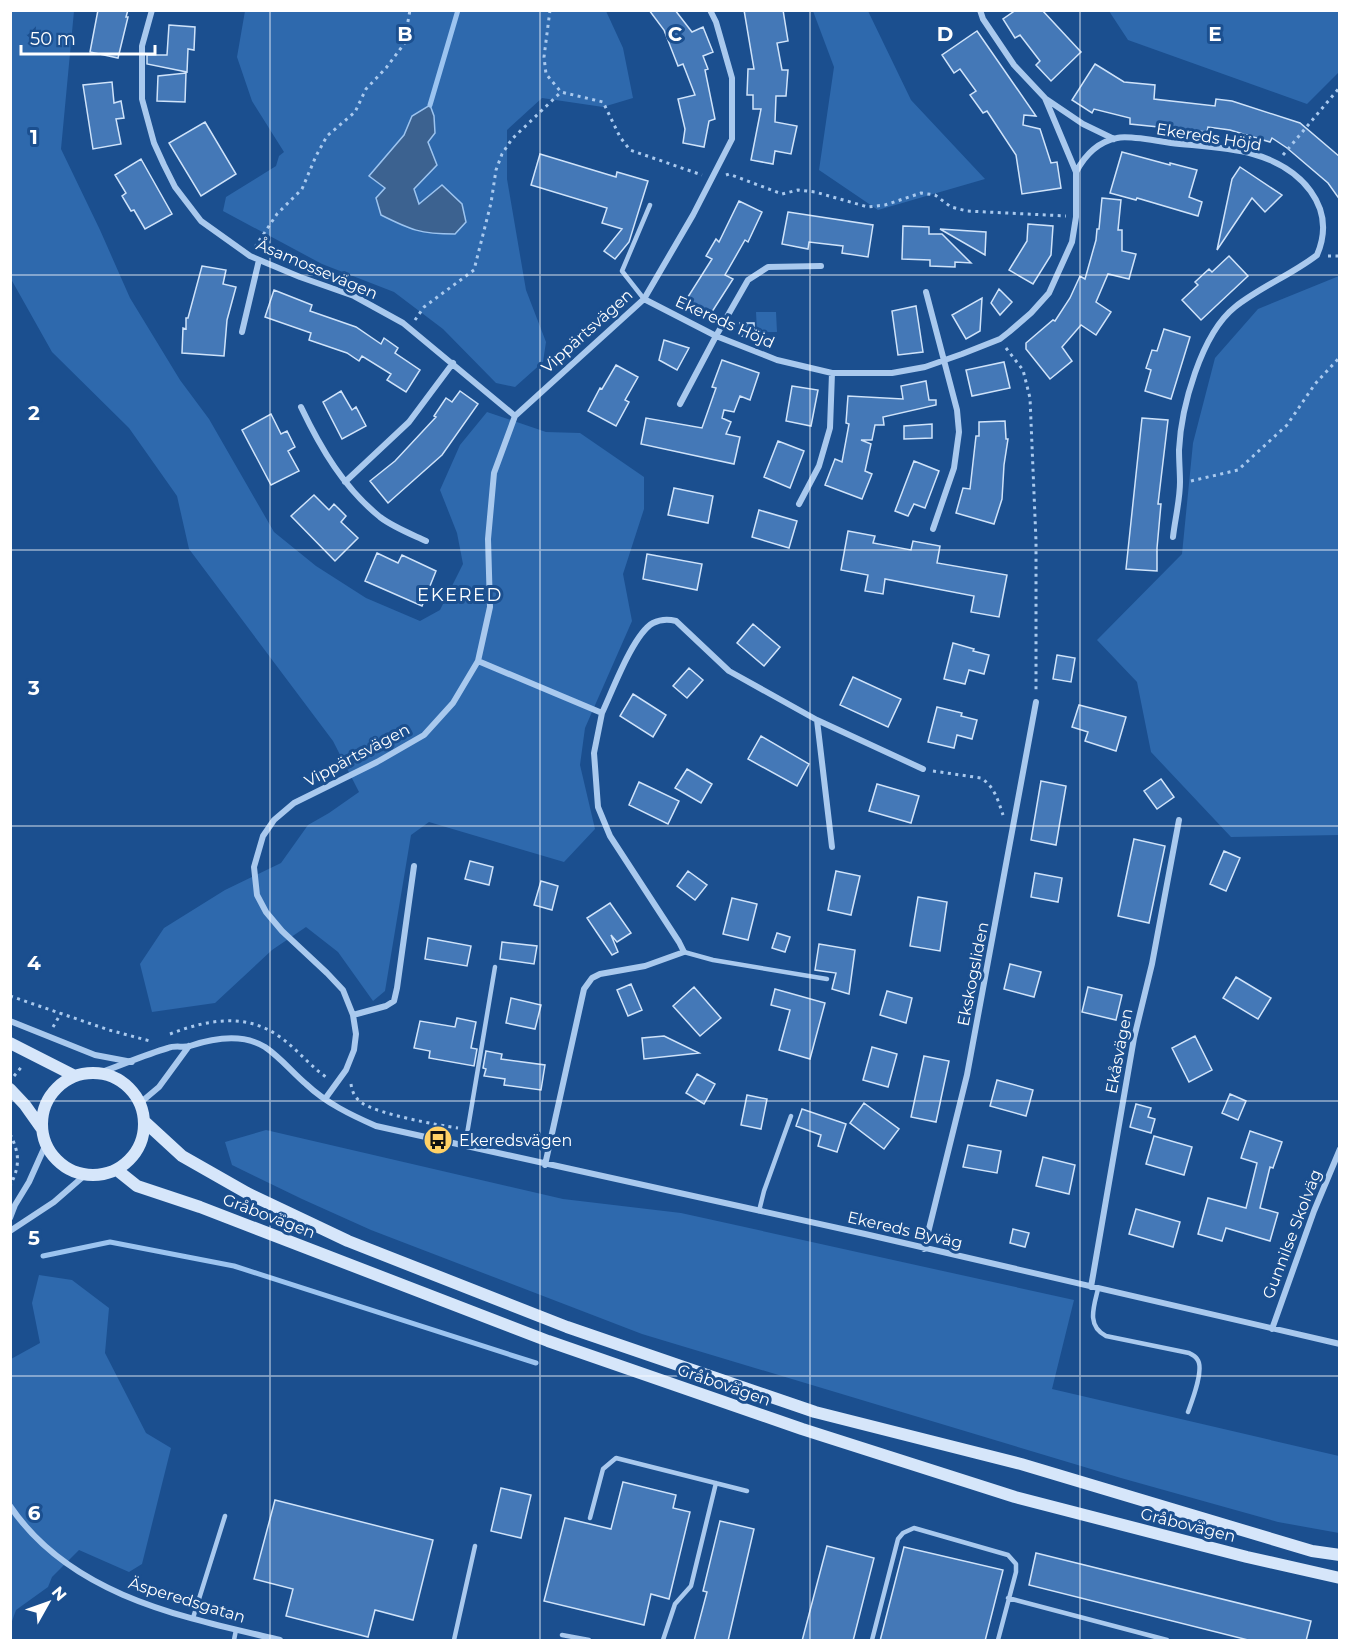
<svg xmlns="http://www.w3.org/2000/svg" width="1350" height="1651" viewBox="0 0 1350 1651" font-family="Montserrat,sans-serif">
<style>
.green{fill:#2e69ad}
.water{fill:#3c6290;stroke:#9cc4f0;stroke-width:1.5}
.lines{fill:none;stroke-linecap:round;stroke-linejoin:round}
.stream{stroke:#9cc4f0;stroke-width:5}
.building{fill:#4478b7;stroke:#cfe3fa;stroke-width:1.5}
.path{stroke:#a9c9ee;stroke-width:3;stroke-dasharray:3 4.5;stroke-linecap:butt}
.lane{stroke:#a9c9ee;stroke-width:4.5}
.street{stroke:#a9c9ee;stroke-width:6}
.secondary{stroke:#d6e6fa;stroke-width:12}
.grid{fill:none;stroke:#fff;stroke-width:1.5;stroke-opacity:0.55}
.labels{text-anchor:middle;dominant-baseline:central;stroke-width:6;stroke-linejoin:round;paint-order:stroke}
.street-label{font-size:16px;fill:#fff;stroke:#1b4f8f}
.poi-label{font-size:16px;fill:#fff;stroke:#1b4f8f;text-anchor:start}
.neighbourhood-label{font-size:18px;letter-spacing:1.5px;fill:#fff;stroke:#1b4f8f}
.grid-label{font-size:20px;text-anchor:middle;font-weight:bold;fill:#fff;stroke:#1b4f8f;stroke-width:6;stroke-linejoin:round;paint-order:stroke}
</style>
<rect width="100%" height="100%" fill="#1b4f8f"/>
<!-- green -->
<path class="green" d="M10,11h64l-13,138 39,81 30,68 50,82 29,39 65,113 42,34 50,32 54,23 20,-11 23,-46 -6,-31 -17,-43 20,-45 27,-33 59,20 34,1 64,44v32l-21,65 9,47 -47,107 -5,37 15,64 -31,33 -135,-40 -18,13 -26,156 -12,10 -35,-49 -32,-25 -34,23 -57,53 -63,9 -12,-48 24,-36 61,-38 56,-27 27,-38 21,-12 30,-21 -26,-51 -144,-192 -12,-53 -48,-68 -77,-76 -41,-73z
M245,11h361l17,37 10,50 -30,9 -61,-9 -35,32v49l19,111 20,52 -3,20 -28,25 -19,-4 -53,-54 -49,-37 -72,-28 -99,-53 3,-14 50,-31 3,-10 5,-4 -32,-51 -15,-44z
M813,11h55l43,89 74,79 -107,31 -59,-40 15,-103z
M1109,11h230v61l-32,32 -179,-64z
M1339,276v559l-108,2 -80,-85 -14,-70 -40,-42 85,-86 11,-111 22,-85 43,-49z
M756,312h20l1,20h-20z
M266,1130l297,69 118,14 393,87 -22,89 287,67v77l-61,-11 -157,-44 -479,-144 -271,-104 -69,-31 -70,-34 -7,-23z
M39,1275l33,5 37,28 -4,45 41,80 25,15 -29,116 -13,8 -50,-22 -27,27 -4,10 -32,23 -5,14v-265l29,-16 -8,-40z"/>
<!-- water -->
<path class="water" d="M430,105l4,11 1,17 -7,9 9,23 -23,24 5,15 23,-19 20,19 4,18 -11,12c-35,0 -44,-4 -74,-19l-5,-17 9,-10 -16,-12 35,-41 8,-19z"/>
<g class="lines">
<!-- stream -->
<path class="stream" d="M430,105l28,-95
M43,1256l67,-14 124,24 302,97"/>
</g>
<!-- building -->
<path class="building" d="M98,10h30l-2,7h2l-10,41 -28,-6z
M649,10h26l17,22 11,-5 10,25 -10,4 5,13 -3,1 10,49 -6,2 -5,26 -21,-4 2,-14 -7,-30 17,-4 -12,-31 -5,2 -14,-36z
M744,10h39l5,31 -11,2 5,27h6l-2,26h-10l-1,26 22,4 -6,28 -16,-3 -2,13 -22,-4 10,-51h-8v-14h-6l1,-26h6z
M1016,10h26l39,42 -30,29 -15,-16 4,-4 -20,-26 -5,3 -12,-19z
M169,25l26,2 -1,23 -6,-1 -1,23 -40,-8v-9h20z
M977,31l59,85 -12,-1 -1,10 17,4 11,34 6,-1 4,26 -39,6 -6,-39 -29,-44 -4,2 -13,-18 6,-4 -16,-22 -6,4 -12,-18z
M1095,64l29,18 31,3 -1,14 61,7 1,-7 16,2 68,22 40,34v43l-12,-17 -41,-35 -15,-10 -2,4 -40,-12 -22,-3 -1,5 -77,-8v-6l-36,-9 -2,4 -20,-13z
M186,73l-1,29 -28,-1 1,-25z
M112,82l2,21 7,-2 3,17 -8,1 5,25 -28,5 -10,-64z
M205,122l31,52 -35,22 -32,-53z
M1122,152l48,13v-2l27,7 -8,27 13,5 -4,14 -61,-18 -1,2 -26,-7z
M540,154l76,23 1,-5 31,9 -19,61 -14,17 -11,-8 18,-22 -20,-6 5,-15 -76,-23z
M141,159l31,55 -27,15 -11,-19 -3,1 -9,-15 4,-3 -11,-18z
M1240,167l42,28 -17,17 -13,-14 -35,52 15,-71z
M1102,198l19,2 -3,30h4v21l14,3 -7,25 -21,-5 -12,28 15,10 -15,23 -15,-10 -19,22 10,14 -22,18 -24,-30v-6l27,-23 2,1 15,-23 10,-22 5,3 11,-39 1,-11h2z
M739,201l23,11 -14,30 -3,-2 -20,35 8,4 -23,36 -24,-15 26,-41 -6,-3 10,-17 3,3z
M788,212l85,13 -5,32 -26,-4 1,-7 -34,-4 -1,7 -26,-5z
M1028,224l25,2 -2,29 -18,29 -24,-14 18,-29z
M903,226l26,1v7h13l29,29 -16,-1v5l-25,-1v-6l-28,-1z
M940,229l46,3 -1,23z
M1229,256l19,20 -47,44 -19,-20 16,-15 -3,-3 14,-13 3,3z
M202,266l24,4 -3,14 13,3 -9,33 -3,36 -42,-3 1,-25 3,1v-11h2z
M999,289l13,13 -12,13 -9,-12z
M274,290l38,15 -2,6 46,16 25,17 3,-6 14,10 -3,5 25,17 -14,22 -19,-12 4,-6 -29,-18 -3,5 -12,-8 -38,-13 2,-7 -46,-16z
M982,298l-2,33 -14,8 -14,-24z
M916,306l7,46 -25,3 -6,-44z
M740,323h14v14l-14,-1z
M1164,329l26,8 -19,62 -26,-8 6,-21 -5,-2 6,-18 5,1z
M664,340l25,8 -12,22 -18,-10z
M722,360l37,13 -9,27 -10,-4 -6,16 -10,-2 -2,8 9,4 -5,12 14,3 -6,27 -93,-20 5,-26 56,10 14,-40 -4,-1z
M1004,362l6,26 -38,8 -6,-26z
M616,365l22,12 -13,23 4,2 -13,24 -28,-15 12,-23 2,1z
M926,381l3,19h7v5l-53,12 1,8h-9l-3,15h-11l10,4 -6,27 7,3 -10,25 -37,-14 10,-26 7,3 7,-38 -3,-1 2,-27 55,3 -2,-13z
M792,386l26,4 -7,36 -25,-5z
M341,391l11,19 4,-3 10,19 -24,13 -19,-37z
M460,391l18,13 -36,51 -54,48 -18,-22 25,-20 41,-44 -2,-1 12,-18 6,4z
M271,414l10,20 6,-3 8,16 -7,4 11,20 -28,14 -29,-55z
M1142,418l26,2 -10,84h3l-4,44v23l-31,-2z
M1005,421l1,18h2l-4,26 -2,34 -8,25 -38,-11 7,-25 7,1 6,-53h3v-14z
M932,424v14l-28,1v-13z
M778,441l26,10 -14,37 -26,-11z
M914,461l25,10 -14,37 -11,-4 -6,12 -13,-5z
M674,488l39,8 -5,27 -40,-8z
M314,495l15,15 5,-6 12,12 -5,6 17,16 -23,23 -44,-45z
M759,510l38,11 -8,27 -37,-11z
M848,531l27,5 -2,7 38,7 2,-9 27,5 -3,17 70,12 -8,42 -28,-5 3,-16 -89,-17 -2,15 -18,-3 3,-16 -27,-5z
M377,553l21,10 4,-8 34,16 -14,35 -57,-25z
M647,554l55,10 -5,26 -54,-11z
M753,624l27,23 -16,19 -27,-23z
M953,643l21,6 -1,2 16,4 -5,19 -15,-4 -4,14 -21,-5z
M1057,655l18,3 -4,24 -18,-3z
M689,668l14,12 -16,18 -14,-12z
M853,677l48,22 -13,28 -48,-22z
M633,694l33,21 -13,22 -33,-21z
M1079,705l47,12 -10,34 -31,-10 3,-9 -16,-5z
M937,707l25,6 -1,3 16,4 -5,19 -15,-4 -3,13 -26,-6z
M761,736l48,28 -12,22 -49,-27z
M687,769l25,15 -11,19 -26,-15z
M1161,779l13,18 -17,12 -13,-18z
M1041,781l25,5 -10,59 -25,-5z
M639,782l40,19 -11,23 -39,-19z
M877,784l42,12 -8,27 -42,-12z
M1134,839l31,7 -16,77 -31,-7z
M1224,851l16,7 -14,33 -16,-7z
M470,861l23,6 -4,18 -24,-6z
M688,871l19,14 -12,15 -18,-14z
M836,871l24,5 -9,39 -23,-5z
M1035,873l27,5 -4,24 -27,-5z
M541,881l17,5 -6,24 -18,-5z
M918,897l29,5 -7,49 -30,-5z
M732,898l25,6 -9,36 -25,-6z
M610,903l21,30 -14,9 -6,-7 7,17 -6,3 -25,-37z
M777,933l13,4 -5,15 -13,-4z
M428,938l43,8 -4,20 -42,-7z
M502,942l35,4 -3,18 -34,-5z
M819,944l36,6 -6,44 -17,-5 4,-16 -21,-3z
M1010,964l31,8 -7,25 -30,-8z
M1236,977l35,21 -13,21 -35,-21z
M631,984l11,26 -14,6 -11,-26z
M694,987l27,31 -21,18 -27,-30z
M1088,987l34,8 -6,25 -34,-8z
M775,989l50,14 -15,56 -31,-9 11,-40 -19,-5z
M887,991l25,7 -6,25 -26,-8z
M511,998l30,7 -6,24 -29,-6z
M457,1018l19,4 -5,26 6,1 -3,17 -45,-8 1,-7 -16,-3 6,-27 35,6z
M664,1036l35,17 -55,6 -2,-21z
M1195,1036l17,34 -23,12 -17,-34z
M872,1047l25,7 -9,33 -25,-7z
M486,1051l16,3 -1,5 44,6 -4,25 -37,-5 1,-6 -21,-3 2,-7 -3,-1z
M924,1056l25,5 -13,61 -25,-5z
M697,1074l18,10 -11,20 -18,-11z
M997,1080l36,10 -7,26 -36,-10z
M1230,1094l16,7 -8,19 -16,-7z
M747,1095l20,4 -6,30 -20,-4z
M864,1103l35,26 -15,20 -34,-26z
M1136,1104l15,4 -3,9 7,2 -4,14 -21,-6z
M802,1109l44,15 -9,28 -19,-6 3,-11 -25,-9z
M1250,1131l32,11 -9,26 -3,-1 -10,41 18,5 -8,28 -44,-13 -4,13 -24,-7 10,-36 38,10 11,-45 -16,-5z
M1154,1136l38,11 -8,28 -38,-11z
M968,1145l33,6 -4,22 -34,-6z
M1043,1157l32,8 -6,29 -33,-8z
M1136,1209l44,13 -7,25 -44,-13z
M1013,1229l16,4 -4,14 -15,-4z
M623,1482l53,13 -3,13 17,4 -21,87 -18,-5 -7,31 -100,-24 21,-83 46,11z
M501,1488l30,7 -10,43 -30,-7z
M275,1500l158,40 -20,80 -38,-10 -7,27 -82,-21 7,-27 -39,-10z
M720,1521l34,8 -26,112h-34l13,-49 -4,-1z
M827,1546l47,12 -21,83h-51z
M904,1547l99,23 -18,71h-105z
M1036,1553l275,68 -5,20h-54l-223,-56z"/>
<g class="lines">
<!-- path -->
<path class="path" d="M550,10l-6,47 2,17 15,18 42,10 17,35 10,13 72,25
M1283,155l57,-68
M726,175l3,-1 53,20 16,-4 17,2 53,15 17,-2 36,-12 14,2 16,12 16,4 99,5
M255,247l22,-33 25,-25 14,-33 11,-20 28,-24 11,-23 20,-21 18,-24 6,-34
M1328,256h12
M415,320l9,-13 50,-37 17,-67 5,-33 6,-16 10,-15 49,-47
M1006,348l17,22 7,28 6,143v151
M1191,481l47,-11 49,-45 28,-41 25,-27
M933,771l48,7c13,8 17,22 22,37
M10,996l99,34 41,11
M53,1027l8,-14
M170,1034c36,-14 76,-22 110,3 17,12 29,28 46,40
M14,1076l9,-11
M351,1084c1,8 4,14 11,19 16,11 75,22 96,25
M10,1134c10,20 10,32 0,52"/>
<!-- lane -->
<path class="lane" d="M644,299l-22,-28 28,-66
M684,952l29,8 114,19
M465,1146l30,-179
M759,1211l5,-20 27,-75
M1098,1289c-4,17 -12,37 8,47l83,17c2,1 7,4 8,6 8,9 -5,42 -9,53
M590,1518l13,-49 13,-11 131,33
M1008,1598l159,42
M193,1618l32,-102
M562,1635l27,5
M234,1640l2,-10
M454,1640l21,-94
M663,1640l12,-36 16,-18 25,-103
M872,1640l26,-101 5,-6 11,-5 94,27 8,9v8l-18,68"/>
<!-- street -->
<path class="street" d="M152,10l-10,36v53l12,44 10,22 11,22 26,34 49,35 50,21 54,19 49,27 112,93
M1046,99l37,25 31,15
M1076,172c9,-17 21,-30 41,-34 11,-3 41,3 54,5 27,3 56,4 82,11 47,13 85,52 64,101 -26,20 -57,32 -82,52 -34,27 -54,101 -56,143 0,11 1,22 1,32 0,18 -5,37 -7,55
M926,292l31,118 2,22 -5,36 -21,61
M644,299l72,37 61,24 55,13h60l33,-6 37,-13 38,-15 9,-7 22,-19 18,-20 23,-51 4,-25v-45l-31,-74 -31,-33 -31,-46 -3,-9
M242,332l17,-72
M680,404l36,-68 32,-56 20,-13 53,-1
M301,407c20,42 43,81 79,110 13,10 31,17 46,24
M345,482l64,-60 44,-59
M799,504l20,-38 11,-38 2,-55
M478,661l124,52c10,-21 31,-79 51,-90 8,-4 15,-4 23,-2l53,50 88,49 106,49
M817,720l15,127
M353,1015l33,-9 8,-5 3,-13 17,-122
M10,1021l85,34 37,7
M99,1073c23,-8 45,-18 69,-25 7,-3 15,0 22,-2 24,-8 52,-13 75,1 16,11 27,25 41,37 20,19 45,31 70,42l489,108 475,110
M325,1099l21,-29 8,-20 2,-16 -3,-19 -10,-25 -16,-17 -45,-42 -16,-19 -9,-17 -3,-28 9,-31 11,-16 20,-17 83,-41 47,-27 29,-32 25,-42 12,-54 -2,-68 6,-66 21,-57 129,-117 49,-84 39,-76v-61l-16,-56 -6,-12
M140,1103l19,-16 30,-41
M545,1165l39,-176 8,-11 8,-4 45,-8 39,-14 -5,-10 -69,-106 -12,-29 -4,-54 8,-40
M10,1218l5,-13 14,-23 17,-38
M10,1231l44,-29 31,-27
M924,1249l43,-174 69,-373
M1091,1287l43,-249 18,-74 27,-144
M1272,1329l42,-118 26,-62
M10,1506c61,90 172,111 270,134"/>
<!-- secondary -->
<path class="secondary" d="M10,1043l65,33
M42 1124a51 51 0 1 1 102 0a51 51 0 1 1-102 0Z
M10,1089l15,16 17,24
M145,1122l37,34 65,37 101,48 219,86 248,85 206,52 291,87 28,4
M117,1170l20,16 63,21 348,134 254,88 213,68 232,60 93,21"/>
</g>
<!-- grid -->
<path class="grid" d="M270,10v1630M540,10v1630M810,10v1630M1080,10v1630M10,275h1330M10,550h1330M10,826h1330M10,1101h1330M10,1376h1330"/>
<!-- icons -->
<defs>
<g id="bus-disc" transform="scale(1.5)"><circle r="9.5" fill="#ffd166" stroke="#1b4f8f"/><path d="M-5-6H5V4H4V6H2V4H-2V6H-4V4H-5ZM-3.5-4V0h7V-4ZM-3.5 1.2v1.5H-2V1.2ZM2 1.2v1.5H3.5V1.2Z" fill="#111"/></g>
</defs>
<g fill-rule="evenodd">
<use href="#bus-disc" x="438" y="1140"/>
</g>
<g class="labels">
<!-- street labels -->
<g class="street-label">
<text transform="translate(1209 137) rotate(9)">Ekereds Höjd</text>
<text transform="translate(317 269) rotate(23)">Åsamossevägen</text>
<text transform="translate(725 322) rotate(24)">Ekereds Höjd</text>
<text transform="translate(587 331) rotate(-42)">Vippärtsvägen</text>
<text transform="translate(357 755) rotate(-28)">Vippärtsvägen</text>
<text transform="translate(973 974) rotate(-79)">Ekskogsliden</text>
<text transform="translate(1119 1051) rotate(-79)">Ekåsvägen</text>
<text transform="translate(269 1216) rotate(21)">Gråbovägen</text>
<text transform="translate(905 1230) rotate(13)">Ekereds Byväg</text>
<text transform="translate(1292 1234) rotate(-69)">Gunnilse Skolväg</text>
<text transform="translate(724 1385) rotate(19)">Gråbovägen</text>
<text transform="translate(1188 1525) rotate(14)">Gråbovägen</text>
<text transform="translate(187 1600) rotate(17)">Äsperedsgatan</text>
</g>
<!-- poi labels -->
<g class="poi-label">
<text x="459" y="1140">Ekeredsvägen</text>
</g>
<!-- neighbourhood labels -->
<g class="neighbourhood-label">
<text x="460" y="595">EKERED</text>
</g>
</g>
<g class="grid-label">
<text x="405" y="41">B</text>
<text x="675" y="41">C</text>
<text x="945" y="41">D</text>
<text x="1215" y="41">E</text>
<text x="34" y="144">1</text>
<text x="34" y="420">2</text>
<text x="34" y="695">3</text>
<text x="34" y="970">4</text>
<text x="34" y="1245">5</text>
<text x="34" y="1520">6</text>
</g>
<!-- border -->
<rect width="1350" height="1651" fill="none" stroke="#ffffff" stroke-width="24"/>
<!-- north arrow -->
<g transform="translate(48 1603) rotate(50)" stroke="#1b4f8f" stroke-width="4.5" paint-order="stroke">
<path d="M0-4.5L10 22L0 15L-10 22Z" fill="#ffffff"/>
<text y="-9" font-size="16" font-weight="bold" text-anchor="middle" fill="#ffffff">N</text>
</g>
<!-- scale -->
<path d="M21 45v9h134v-9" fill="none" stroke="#ffffff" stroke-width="3"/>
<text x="30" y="45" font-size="18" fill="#ffffff" stroke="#1b4f8f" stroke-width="4.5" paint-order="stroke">50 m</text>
</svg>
